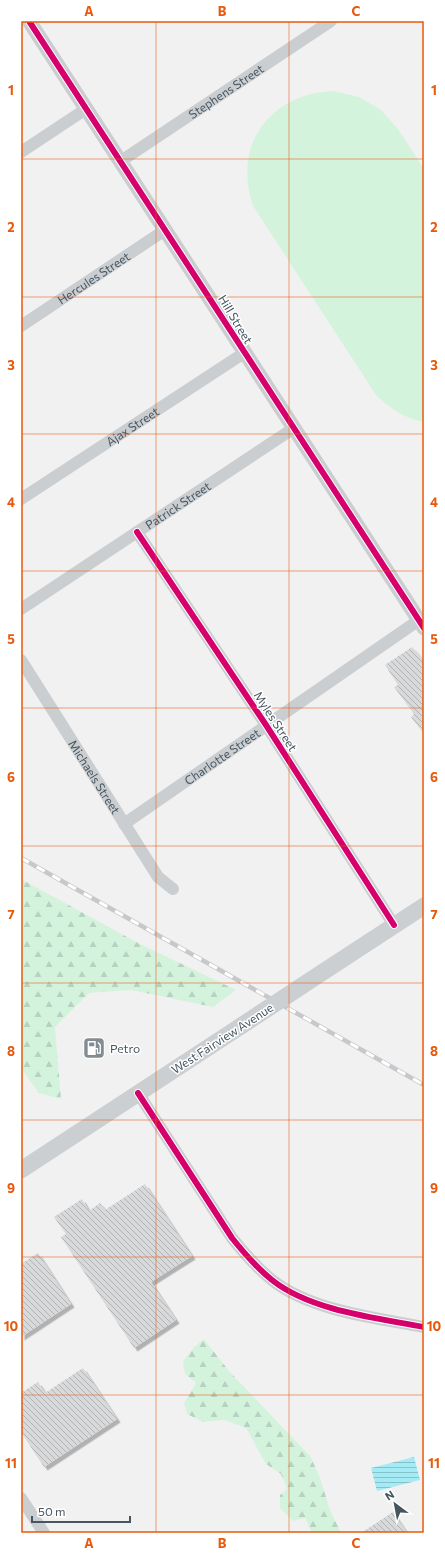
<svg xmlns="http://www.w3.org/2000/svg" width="445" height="1554" viewBox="0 0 445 1554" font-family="Commissioner,sans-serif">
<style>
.green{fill:#d4f3dd}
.forest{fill:url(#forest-firs)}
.water{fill:url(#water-rules)}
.building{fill:url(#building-back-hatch);filter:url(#shadow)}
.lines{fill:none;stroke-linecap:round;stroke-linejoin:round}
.minor{stroke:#cbced1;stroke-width:12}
.tertiary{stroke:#cbced1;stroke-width:15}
.secondary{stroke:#cbcfd2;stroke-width:17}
.rail-casing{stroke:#c6c8cb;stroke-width:4.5}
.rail{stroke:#fff;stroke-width:3;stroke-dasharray:9;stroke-linecap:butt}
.secondary-bridge{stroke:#cbcfd2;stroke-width:17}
.cycleway-casing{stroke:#fff;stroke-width:8}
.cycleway{stroke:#d6006c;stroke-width:6}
.grid{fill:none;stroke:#e8590c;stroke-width:1;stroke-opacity:0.55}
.labels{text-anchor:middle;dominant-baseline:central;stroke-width:3;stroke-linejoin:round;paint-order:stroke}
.street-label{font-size:12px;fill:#465661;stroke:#fff}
.poi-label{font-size:12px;fill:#465661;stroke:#fff;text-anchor:start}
.neatline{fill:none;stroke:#e8590c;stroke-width:1.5}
.grid-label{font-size:13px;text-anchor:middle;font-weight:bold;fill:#e8590c}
</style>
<defs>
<pattern id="forest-firs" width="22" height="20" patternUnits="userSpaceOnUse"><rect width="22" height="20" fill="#d4f3dd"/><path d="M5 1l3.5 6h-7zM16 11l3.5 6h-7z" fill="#b7d2c0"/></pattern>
<pattern id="water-rules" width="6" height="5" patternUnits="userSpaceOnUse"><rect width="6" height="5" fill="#a4ebf5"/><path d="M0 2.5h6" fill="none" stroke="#87c1ca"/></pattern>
<pattern id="building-back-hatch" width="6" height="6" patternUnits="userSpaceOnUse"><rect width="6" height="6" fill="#d8d9da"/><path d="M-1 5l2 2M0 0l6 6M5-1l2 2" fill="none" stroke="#b1b3b4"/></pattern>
<filter id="shadow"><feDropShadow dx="3.5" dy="3.5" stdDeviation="0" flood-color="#0004"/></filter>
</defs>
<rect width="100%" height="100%" fill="#f2f1f1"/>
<!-- green -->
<path class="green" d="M334,91l25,6 22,13 17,19 26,40v253c-19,-3 -35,-14 -48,-27l-123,-189c-21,-61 17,-113 81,-115z"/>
<!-- forest -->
<path class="forest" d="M21,879l117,64 98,47 -23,17 -82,-17 -42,3 -34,34 6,72 -22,-6 -18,-25z
M204,1339l25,32 81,85 9,19 11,35 11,23h-29l-7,-15 -12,3 -13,-13v-13l7,-6 -6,-15 -15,-10 -20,-36 -22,-8 -21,2 -16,-8 -3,-11 12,-20 -11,-9 -2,-13 11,-14z"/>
<!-- water -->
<path class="water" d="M414,1457l6,23 -43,11 -6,-23z"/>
<!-- building -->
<path class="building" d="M412,647l12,14v73l-13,-17 3,-3 -20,-27 4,-2 -13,-20z
M145,1184l47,72 -41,26 25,38 -42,28 -73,-111 5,-3 -12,-17 28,-18 7,12 11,-8 5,7z
M38,1253l33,51 -50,33v-73z
M83,1368l34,51 -73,48 -23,-35v-39l17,-11 7,11z
M393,1512l14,21h-46z"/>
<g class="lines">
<!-- minor -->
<g class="minor">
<path d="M21,152l65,-43"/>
<path id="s1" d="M121,161l210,-140"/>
<path id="s2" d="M21,326l144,-96"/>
<path id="s3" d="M21,499l223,-146"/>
<path d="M137,532l129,193 128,200"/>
<path id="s4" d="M21,609l273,-181"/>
<path id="s5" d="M21,660l137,217 15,12"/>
<path id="s6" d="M124,824l295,-204"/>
<path d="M138,1093l94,145c12,15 25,30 40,42 39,31 105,38 152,47"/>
<path d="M21,1498l23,35"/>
</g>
<!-- tertiary -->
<path class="tertiary" d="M29,21l395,607"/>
<!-- secondary -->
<path class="secondary" d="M323,972l101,-66
M21,1170l220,-144"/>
<!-- rail casing -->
<g class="rail-casing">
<path id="rail" d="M21,858l403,227"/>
</g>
<!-- rail -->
<use href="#rail" class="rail"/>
<!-- secondary-bridge -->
<path class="secondary-bridge" d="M241,1026l82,-54"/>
<!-- cycleway casing -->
<g class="cycleway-casing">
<path id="cycleway" d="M29,21l395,607
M137,532l129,193 128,200
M138,1093l94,145c12,15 25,30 40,42 39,31 105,38 152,47"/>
</g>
<!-- cycleway -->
<use href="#cycleway" class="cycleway"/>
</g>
<!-- grid -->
<path class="grid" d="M156,21v1512M289,21v1512M21,159h403M21,297h403M21,434h403M21,571h403M21,708h403M21,846h403M21,983h403M21,1120h403M21,1257h403M21,1395h403"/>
<!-- icons -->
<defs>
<g id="fuel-square" transform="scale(1.15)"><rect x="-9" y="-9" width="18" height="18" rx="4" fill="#828c93" stroke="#fff"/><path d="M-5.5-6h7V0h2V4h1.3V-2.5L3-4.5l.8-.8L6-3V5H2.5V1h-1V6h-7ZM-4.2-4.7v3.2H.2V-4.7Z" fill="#fff"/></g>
</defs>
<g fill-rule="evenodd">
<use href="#fuel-square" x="94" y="1048"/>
</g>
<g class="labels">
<!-- street labels -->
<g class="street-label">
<text stroke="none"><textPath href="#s1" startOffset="126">Stephens Street</textPath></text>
<text stroke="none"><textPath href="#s2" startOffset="87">Hercules Street</textPath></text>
<text transform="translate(236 319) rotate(59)">Hill Street</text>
<text stroke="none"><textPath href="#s3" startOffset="133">Ajax Street</textPath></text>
<text stroke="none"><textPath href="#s4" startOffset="188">Patrick Street</textPath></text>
<text transform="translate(276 721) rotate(57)">Myles Street</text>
<text stroke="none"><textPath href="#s6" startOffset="119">Charlotte Street</textPath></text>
<text stroke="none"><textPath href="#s5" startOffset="138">Michaels Street</textPath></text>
<text transform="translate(222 1038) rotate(-33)">West Fairview Avenue</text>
</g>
<!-- poi labels -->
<g class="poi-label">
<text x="110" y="1048">Petro</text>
</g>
</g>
<!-- border -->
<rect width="445" height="1554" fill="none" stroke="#ffffff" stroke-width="44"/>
<!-- north arrow -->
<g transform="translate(395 1504) rotate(328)" stroke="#ffffff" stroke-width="3" paint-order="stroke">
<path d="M0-3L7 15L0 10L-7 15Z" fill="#465661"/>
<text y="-6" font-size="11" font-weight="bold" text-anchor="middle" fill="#465661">N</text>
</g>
<!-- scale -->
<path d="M32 1516v6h98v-6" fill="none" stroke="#465661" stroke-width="2"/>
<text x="38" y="1516" font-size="12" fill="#465661" stroke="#ffffff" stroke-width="3" paint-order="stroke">50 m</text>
<rect x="22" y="22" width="401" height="1510" class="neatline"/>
<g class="grid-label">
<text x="89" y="16">A</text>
<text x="222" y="16">B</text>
<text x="356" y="16">C</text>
<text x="11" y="95">1</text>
<text x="434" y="95">1</text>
<text x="11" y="232">2</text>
<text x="434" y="232">2</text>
<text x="11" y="370">3</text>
<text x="434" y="370">3</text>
<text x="11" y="507">4</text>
<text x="434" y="507">4</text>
<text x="11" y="644">5</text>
<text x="434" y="644">5</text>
<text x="11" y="782">6</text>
<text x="434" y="782">6</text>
<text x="11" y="919">7</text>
<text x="434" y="919">7</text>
<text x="11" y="1056">8</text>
<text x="434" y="1056">8</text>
<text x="11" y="1193">9</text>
<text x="434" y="1193">9</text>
<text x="11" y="1331">10</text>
<text x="434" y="1331">10</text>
<text x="11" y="1468">11</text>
<text x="434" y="1468">11</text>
<text x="89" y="1548">A</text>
<text x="222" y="1548">B</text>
<text x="356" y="1548">C</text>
</g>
</svg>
